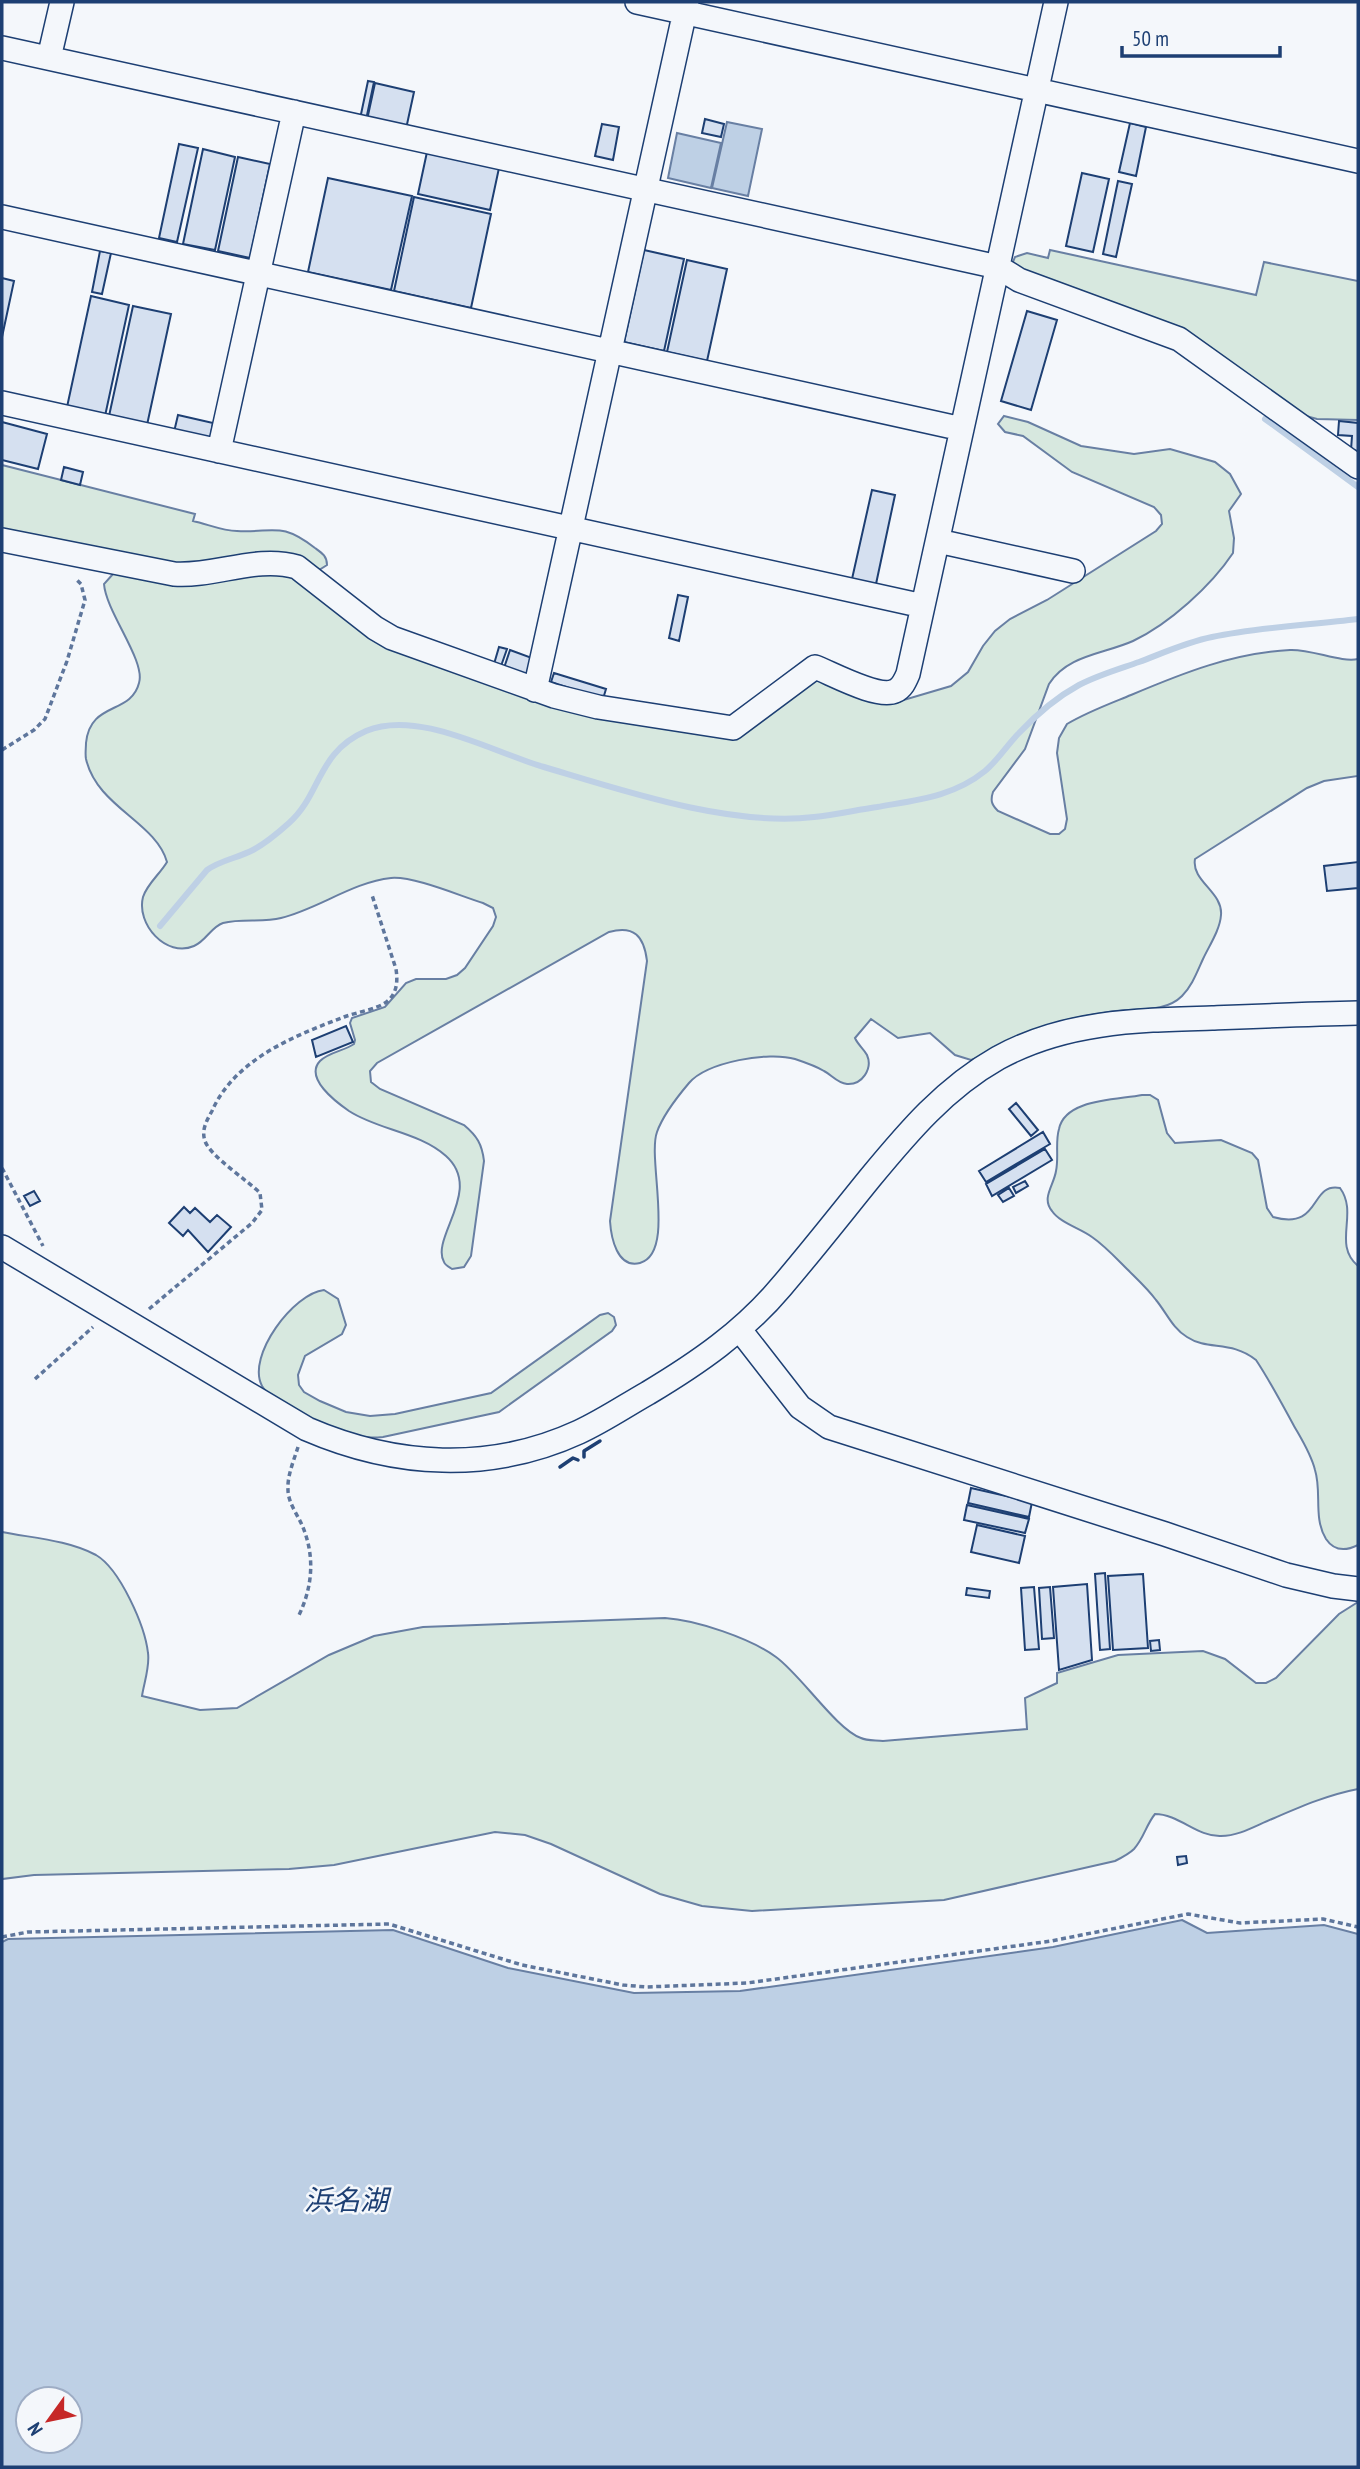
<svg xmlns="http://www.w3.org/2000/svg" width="1360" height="2469" viewBox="0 0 1360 2469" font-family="'PT Sans Narrow','Noto Sans JP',sans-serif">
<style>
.green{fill:#d7e8df;stroke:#687fa3;stroke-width:2}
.water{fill:#bed0e5;stroke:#687fa3;stroke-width:2;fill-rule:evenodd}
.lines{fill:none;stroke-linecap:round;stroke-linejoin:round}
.stream{stroke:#bed0e5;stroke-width:6}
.building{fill:#d5e0f0;stroke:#1d3f73;stroke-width:2}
.minor-casing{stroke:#1d3f73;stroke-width:26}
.path{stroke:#5e769c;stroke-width:3.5;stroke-dasharray:5 3.5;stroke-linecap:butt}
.minor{stroke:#f4f7fb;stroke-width:23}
.wall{stroke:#1d3f73;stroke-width:3.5}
.labels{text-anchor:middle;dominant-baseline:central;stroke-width:5;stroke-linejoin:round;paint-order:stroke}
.water-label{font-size:28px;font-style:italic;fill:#1d3f73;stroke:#f4f7fb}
</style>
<rect width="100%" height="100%" fill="#f4f7fb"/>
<!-- green -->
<path class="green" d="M1050,250l206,45 8,-33 94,19v139l-41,-1 -11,-3 -289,-148 -4,-6 2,-5 12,-4 21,5z
M1004,416l24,6 53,24 53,8 36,-5 45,13 15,12 11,20 -12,17 5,27 -1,15c-22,33 -64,71 -100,88 -29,13 -66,14 -84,43l-24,65 -32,43c-3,9 -1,13 5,19l52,23h9l6,-5 2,-10 -10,-66 2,-15 8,-14c20,-12 42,-20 64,-29 52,-22 102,-42 159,-45 22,-1 51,13 68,9v117l-34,5 -17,7 -112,71c-4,22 28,33 26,56 -1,15 -12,31 -18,44 -6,13 -11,27 -21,37 -17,17 -44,12 -66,15 -19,3 -39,6 -57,11 -32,9 -58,28 -88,38l-16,-5 -25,-22 -32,5 -27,-19 -16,19c3,7 9,11 12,17 6,14 -5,30 -20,29 -10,-1 -15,-9 -23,-13 -8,-5 -20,-9 -29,-12 -26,-8 -88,3 -106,24 -11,13 -26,32 -32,49 -10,27 19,121 -17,131 -23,6 -29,-26 -30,-42l37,-260c-3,-25 -13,-36 -38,-29l-232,131 -7,8 1,11 9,7 84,36c13,11 18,19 20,36l-13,95 -7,11 -12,2c-3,-2 -7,-4 -8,-7 -14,-24 40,-72 2,-106 -27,-24 -68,-26 -97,-45 -13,-9 -45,-33 -29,-50 9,-9 24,-10 34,-17l1,-4 -5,-17 2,-5 33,-11 21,-24 10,-4h30l11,-4 8,-7 28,-42 3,-9 -3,-9 -10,-5c-23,-7 -69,-27 -92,-25 -38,4 -73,31 -110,40 -18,5 -39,0 -58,5 -12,4 -17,18 -29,23 -28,12 -58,-22 -51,-49 4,-13 17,-23 24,-35 -11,-40 -70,-55 -81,-103 -1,-5 0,-11 0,-16 4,-42 45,-28 53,-60 7,-22 -33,-71 -35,-99l9,-10 13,-2 141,-1 26,3 77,60 358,101 89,-57 80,24 54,-16 17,-14 15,-26 12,-15 15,-12 37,-19 109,-69 6,-7 -1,-9 -7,-8 -82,-35 -49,-36 -18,-4 -7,-8z
M2,465l193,49 -2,7c14,3 30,10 44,10 37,2 43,-10 78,17 7,5 12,8 12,17l-8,5 -133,-3 -184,-36z
M1142,1095h8l8,5 9,33 8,10 46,-3 31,13 6,7 9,48 6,9c49,14 36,-35 67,-29 19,26 -8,56 18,78v279c-12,6 -24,6 -32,-6 -13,-21 -4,-47 -11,-69 -4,-16 -13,-30 -21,-44 -12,-22 -24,-45 -38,-66 -25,-20 -48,-9 -69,-23 -14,-8 -21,-25 -31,-37 -8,-11 -19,-21 -29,-31 -11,-11 -22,-23 -35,-32 -12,-9 -32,-14 -40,-26 -11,-13 2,-26 4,-40 3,-14 -1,-29 3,-42 6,-30 57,-29 83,-34z
M324,1290l14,9 8,26 -4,9 -37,22 -7,19 1,10 5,7 16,9 26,11 24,4 25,-2 96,-21 109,-78 8,-2 6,4 2,8 -4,6 -113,81 -116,25c-9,1 -17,1 -27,-1 -20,-4 -85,-33 -94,-50 -16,-30 32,-93 62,-96z
M2,1532c30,6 66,8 94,23 24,14 49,71 52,98 2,13 -4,30 -6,43l58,14 37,-2 92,-53 45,-19 49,-9 242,-9c31,2 85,20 111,39 25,18 60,72 85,81 6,3 15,2 22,3l144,-12 -2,-31 32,-15v-10l61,-18 85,-4 22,8 31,24h10l10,-5 63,-64 19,-12v187c-31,6 -58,18 -86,30 -17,7 -33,17 -51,17 -24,1 -42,-22 -66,-22 -9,11 -11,24 -21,35 -5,5 -13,9 -19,12l-171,39 -192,11 -50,-5 -42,-12 -109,-50 -26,-9 -30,-3 -161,33 -45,4 -255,6 -32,4z"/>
<!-- water -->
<path class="water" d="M727,122l35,7 -14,67 -36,-8z
M677,133l44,10 -10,45 -43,-10z
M1182,1920l25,13 117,-8 34,9v533h-1356v-525l6,-3 385,-9 115,38 126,25 106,-2 313,-44zM28,2399h42v42h-42z"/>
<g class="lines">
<!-- stream -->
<path class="stream" d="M1265,419l93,68
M160,926l47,-56c14,-10 31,-12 46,-20 13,-7 26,-18 36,-27 32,-28 28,-71 77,-92 52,-22 126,21 178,36 80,24 187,60 270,50 21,-2 42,-7 63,-10 39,-7 76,-10 108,-36 13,-11 22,-26 34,-38 18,-19 38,-36 60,-48 19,-10 40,-16 60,-23 24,-9 48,-20 73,-25 46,-10 99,-12 146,-18"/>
</g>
<!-- building -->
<path class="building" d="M368,81l6,1 -8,38 -6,-1z
M375,83l39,9 -8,37 -39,-9z
M705,119l19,5 -3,13 -19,-4z
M1130,123l16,4 -10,49 -17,-4z
M602,124l17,3 -6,33 -18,-4z
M179,144l19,4 -21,94 -18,-4z
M203,149l32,8 -20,93 -32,-6z
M427,152l72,16 -9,42 -72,-16z
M238,157l32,7 -20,94 -32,-7z
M1082,173l27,6 -16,73 -27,-6z
M328,178l84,18 -21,94 -83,-18z
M1118,181l14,3 -16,73 -13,-3z
M414,197l77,17 -20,94 -77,-17z
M644,250l40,9 -20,92 -40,-9z
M100,251l11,2 -9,41 -10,-2z
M687,260l40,9 -20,92 -40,-9z
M2,278l12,3 -12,56z
M91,296l38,9 -24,111 -38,-9z
M133,306l38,8 -24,111 -38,-9z
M1027,311l30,9 -26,90 -30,-9z
M178,415l35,8 -3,17 -36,-8z
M1339,421l19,2v28l-7,-1 1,-14 -14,-1z
M2,422l45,12 -9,35 -36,-9z
M64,467l19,5 -3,13 -19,-5z
M872,490l23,5 -19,89 -24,-5z
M678,595l10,2 -9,44 -10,-3z
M499,647l8,2 -6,17 -7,-2z
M510,650l22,8 -6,17 -22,-7z
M554,673l52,16 -3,10 -52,-17z
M1358,862v26l-31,3 -3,-25z
M346,1026l7,16 -37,15 -4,-17z
M1016,1103l22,27 -7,6 -22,-27z
M1043,1132l7,12 -64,38 -7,-11z
M1045,1149l7,11 -60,36 -6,-12z
M1025,1181l3,5 -12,7 -3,-6z
M1009,1188l5,8 -11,6 -5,-7z
M34,1191l6,10 -10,5 -6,-10z
M184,1207l6,6 5,-5 15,14 7,-7 14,12 -23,25 -20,-22 -5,6 -14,-13z
M971,1488l61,14 -3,15 -61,-14z
M967,1505l62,14 -4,14 -61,-13z
M977,1525l48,11 -6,27 -48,-11z
M1105,1573l5,76 -10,1 -5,-76z
M1143,1574l5,74 -35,2 -5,-74z
M1087,1584l5,76 -33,10 -6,-83z
M1034,1587l5,62 -14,1 -4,-62z
M1050,1587l4,51 -12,1 -3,-51z
M967,1588l23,3 -1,7 -23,-3z
M1159,1640l1,10 -9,1 -1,-10z
M1186,1856l1,7 -9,2 -1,-8z"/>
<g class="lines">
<!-- minor casing -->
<g class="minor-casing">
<path id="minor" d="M637,2l721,159
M2,48l996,219 21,13 160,59 179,128
M49,58l13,-56
M2,217l960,212
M2,403l921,203
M219,451l75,-339
M2,540l172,34c41,3 83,-19 123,-7l78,61 17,10 162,58 44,11 135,21 82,-61c18,7 63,32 80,24 7,-3 10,-10 13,-17l148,-672
M938,541l135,30
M535,690l152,-688
M2,1247l305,182c88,38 183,44 272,3 24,-11 46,-26 69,-39 50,-30 95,-61 133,-106 30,-35 59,-72 89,-109 38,-46 75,-90 128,-120 67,-37 140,-38 214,-40 49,-2 97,-4 146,-5
M740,1330l60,77 29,20 336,107 121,41 47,11 25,3"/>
</g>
<!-- path -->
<path class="path" d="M2,750l32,-20 11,-11 22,-58 18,-61 -4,-16 -6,-6
M2,1168l41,78
M149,1309l103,-86 10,-13 -2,-17c-13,-13 -50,-37 -55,-52 -4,-11 2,-21 7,-30 23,-52 82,-75 132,-94 13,-5 30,-7 41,-14 12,-8 13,-21 11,-34l-24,-74
M35,1379l58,-52
M298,1447c-4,13 -11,29 -10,43 0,12 9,24 14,35 13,30 11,61 -3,90
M2,1937l26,-5 361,-8 133,41 101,20 23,2 101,-4 304,-42 137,-27 52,9 83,-4 35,8"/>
<!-- minor -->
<use href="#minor" class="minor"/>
<!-- wall -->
<path class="wall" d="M584,1457v-6l16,-10
M560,1467l13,-9 5,2"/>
</g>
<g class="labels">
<!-- water labels -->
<g class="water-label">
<text x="346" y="2199">浜名湖</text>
</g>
</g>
<!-- border -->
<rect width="1360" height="2469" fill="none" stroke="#1d3f73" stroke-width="7"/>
<!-- north arrow -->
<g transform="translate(49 2420) rotate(237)"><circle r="33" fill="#f4f7fb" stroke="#9eadc5" stroke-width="2"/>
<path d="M0-5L12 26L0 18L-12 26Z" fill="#c62828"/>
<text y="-10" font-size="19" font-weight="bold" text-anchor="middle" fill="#1d3f73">N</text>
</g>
<!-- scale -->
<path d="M1122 46v10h158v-10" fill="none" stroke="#1d3f73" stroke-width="3.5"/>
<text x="1132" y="46" font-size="21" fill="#1d3f73" stroke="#f4f7fb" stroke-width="5" paint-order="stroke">50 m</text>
</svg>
